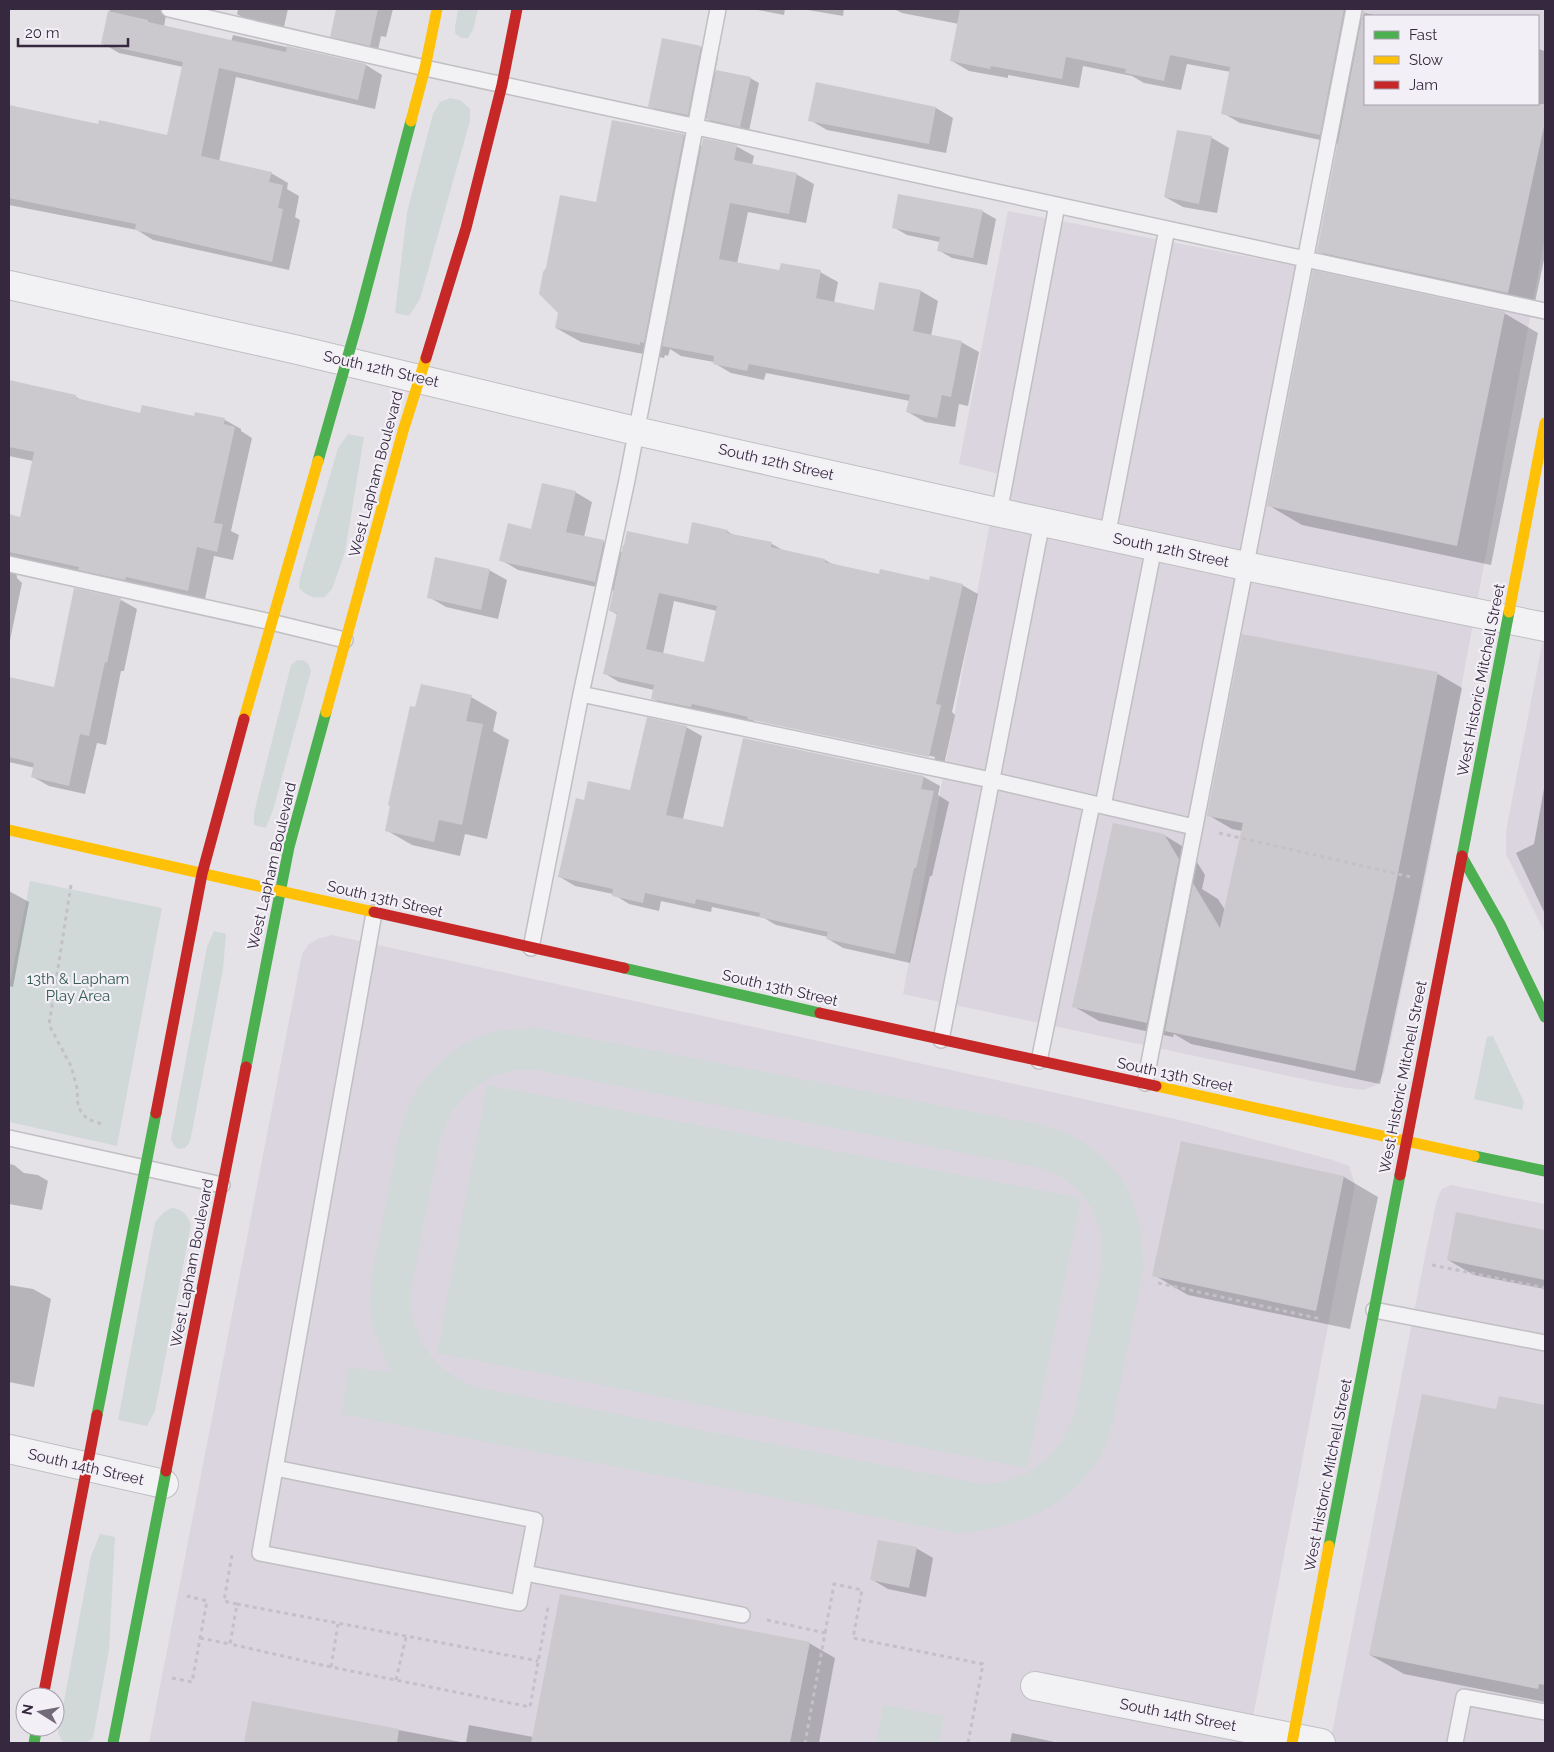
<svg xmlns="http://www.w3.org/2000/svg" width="1554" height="1752" viewBox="0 0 1554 1752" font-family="Raleway,sans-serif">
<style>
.built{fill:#dad5de;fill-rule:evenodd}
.green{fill:#d1d9d8;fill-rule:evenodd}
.shadow{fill:#0003;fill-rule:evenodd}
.building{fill:#ccc9ce;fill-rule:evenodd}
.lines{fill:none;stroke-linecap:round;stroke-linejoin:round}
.lane-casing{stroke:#c1bfc3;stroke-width:18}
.street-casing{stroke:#c1bfc3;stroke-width:30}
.path{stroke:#c4c0c7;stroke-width:3;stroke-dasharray:4 4;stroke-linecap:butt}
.lane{stroke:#f2f1f3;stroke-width:15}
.street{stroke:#f2f1f3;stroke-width:28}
.fast{stroke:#4caf50;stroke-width:11}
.slow{stroke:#ffc107;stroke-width:11}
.jam{stroke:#c62828;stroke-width:11}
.labels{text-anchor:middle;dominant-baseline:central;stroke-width:4.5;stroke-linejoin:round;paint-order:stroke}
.street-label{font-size:15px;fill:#36293f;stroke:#f3eff6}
.park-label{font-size:15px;fill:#365b52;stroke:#f3eff6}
</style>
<rect width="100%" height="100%" fill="#e4e2e6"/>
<!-- built -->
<path class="built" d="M1358,9h187v228l-118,634 -43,202 -8,12 -13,5 -22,-3 -438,-93 96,-520 -40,-10 49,-253 299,57zM1365,16h173v88h-173z
M1545,629v304l-39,-79v-23z
M332,935l852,186 149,39 16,6 6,19 -107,558h-1099l153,-789 6,-9 10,-6z
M1451,1185l94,19v539h-215l97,-497 10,-46 5,-11z"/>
<!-- green -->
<path class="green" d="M458,9h20l-5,21 -5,8h-7l-6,-5v-6z
M450,98l10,2 10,9v12l-50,178 -11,17 -14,-3 12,-101 26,-98 7,-12z
M348,434l16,3 -19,115 -13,37 -7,8c-12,2 -18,-1 -26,-9l1,-10 38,-130z
M297,660c9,0 12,3 14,11l-38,139 -7,18 -12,-3v-12l37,-148z
M30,881l132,27 -45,238 -108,-24v-133z
M214,931l12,3 -3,35 -33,173 -5,6 -6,1 -5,-3 -3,-7 36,-192z
M535,1028l507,97c72,20 104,73 101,146 -7,36 -15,72 -22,109 -5,24 -8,50 -19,73 -3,6 -7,11 -11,16 -31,43 -81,60 -133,64l-616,-119 7,-47 43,6c-8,-18 -18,-36 -21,-56 -4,-36 9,-78 15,-113 5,-25 8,-51 15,-75 11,-44 44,-82 89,-96 14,-4 30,-4 45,-5zM517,1070h19l505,98 18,7 18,14 14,18 10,25 1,29 -27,153 -12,26 -16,19 -21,15 -24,8 -19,2 -508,-97 -19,-9 -19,-14 -15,-20 -10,-26 -1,-29 30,-152 11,-27 18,-19 24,-16z
M1493,1036l31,66 -2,8 -48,-11 13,-62z
M487,1085l594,113 -54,270 -590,-115z
M171,1208c12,1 16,6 20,17l-36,186 -8,15 -29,-6 37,-198 8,-9z
M100,1534l15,3 -6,113 -16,88 -6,5h-24l-5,-10 33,-177z
M883,1705l61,11 -5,27h-63z"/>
<!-- shadow -->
<path class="shadow" d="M110,9h57l-3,18 67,15 2,-7 133,30 16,10 -7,34 -139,-32 -17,85 52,11 17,10 -1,6 12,7 -4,21 5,3 -11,50 -136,-30 -16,-10 -128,-25v-99l90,19 69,11 15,-69 -64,-14 -17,-10z
M238,9h50l-5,22 -29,-7 -17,-10z
M337,9h56l-7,28 -5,-1 -3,14 -38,-9 -8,-5z
M753,9h32l-1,6z
M802,9h42l-1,7z
M894,9h450l19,10 1,-6 16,3h-15v88h173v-55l7,2v204l-11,52 -190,-41 -26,-15 21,-107 -99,-21 -17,-10 8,-41 -44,-8 -6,26 -37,-7 -12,-7 -49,-10 -4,22 -71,-13v3l-39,-7 -17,-10 7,-37 -57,-11z
M701,47l17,10 -3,15 35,6 9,5 -10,48 -33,-7 -10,-6 -1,7 -38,-9 -17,-10z
M817,83l119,25 17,10 -7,35 -119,-23 -17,-10z
M613,121l71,14 18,11h34l18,10 -2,9 44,9 18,10 -8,39 -58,-11 -11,52 43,8h40l18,10 -4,21 41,8 5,-28 41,8 17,10 -7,35 30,6 18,10 -11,54 -9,-2 -4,23 -30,-5 -17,-10 2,-11 -144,-28 -2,7 -33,-7 -17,-10v-1l-33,-6 -11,-7 -2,7 -3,-1 -1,3 -83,-16 -25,-14 41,-125z
M1178,131l34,7 17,10 -12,65 -34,-6 -18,-10z
M982,211l14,8 -9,46 -35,-7 -14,-8 2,-8 -33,-7 -14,-8z
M1504,313l34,20 -47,232 -189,-40 -34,-20z
M9,382l67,15 9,5 56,13 84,5 16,9v2l11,7 -21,93 8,4 -6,25 -19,-4 -9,43 -62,-14 -1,4 -126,-18 1,7 5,5 -13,62v-130l12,3 12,-57 -24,-5z
M575,492l17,10 -8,35 20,5 17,10 68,-7 38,-14 8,5 37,8 14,8 39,8 9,5 46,11 82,9 16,9 -26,118 3,3 -11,50 -180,-37 -8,-5 -49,-11 -1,3 -38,-8 -16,-9 2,-8 -35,-8 -15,-9 14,-58 -7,-4 4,-20 -97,-21 -17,-10zM674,601l43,10 -12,52 -42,-9zM752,719l183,38 -1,3 -179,-38z
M489,570l18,10 -9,39 -52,-12 -17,-10z
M121,600l16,9 -13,62h-3l-15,74 -9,-2 -12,51 -36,-8 -16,-9 2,-9 -26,-6v-83l46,10z
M1438,674l24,14 -44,219 -38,177 -189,-40 -17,-10 -1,3 -74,-16 -26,-15 91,-171 26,16 15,24 -3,14 16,10 7,11 17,-79 -10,-2 -24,-14z
M471,697l26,15 -4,19 16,9 -22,99 -22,-5 -5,22 -48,-11 -26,-15 30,-121z
M686,727l16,9 -19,83 41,9 20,-89 180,38 16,9 -2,9 11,7 -17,74h-2l-20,87 -67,-15 -15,-9v-2l-52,-12 -12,-7 -52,-11 -1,5 -50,-11 -2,10 -30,-7 -16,-10 -38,-8 -15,-9 25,-76 46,-10z
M1545,783v131l-29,-61 18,-9z
M9,891l20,11 -16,85 -4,-1z
M1182,1143l162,34 34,20 -28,132 -162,-34 -34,-20z
M9,1164l5,1 10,8 14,2 10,6 -6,29 -33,-6z
M1457,1214l88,17v58l-71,-14 -26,-15z
M9,1285l24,4 18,10 -17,88 -25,-5z
M1500,1397l45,9v296l-141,-28 -34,-19 127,-244z
M916,1548l17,10 -7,39 -38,-8 -17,-10z
M809,1643l26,15 -16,85h-574l8,-41 213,41 3,-18 64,12z
M1012,1733l47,10h-49z"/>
<!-- building -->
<path class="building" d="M336,9h42l-8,37 -40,-9z
M960,9h384l-24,126 -99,-21 9,-47 -60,-12 -6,26 -39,-8 1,-4 -60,-12 -4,22 -71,-13 -1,3 -40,-8z
M108,11l40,9v2l138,30 1,-6 79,18 -8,36 -139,-32 -18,88 71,16 -3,10 14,3 -5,23 5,1 -11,53 -137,-32 1,-6 -127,-26v-93l89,19 1,-4 68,15 16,-73 -82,-18z
M1363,11l2,1v92h180v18l-37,171 -191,-41z
M662,38l39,8 -13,69 -40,-8z
M716,70l35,7 -11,50 -34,-8z
M816,82l120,25 -7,37 -121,-23z
M612,120l72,14 -40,209 -4,-1v3l-85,-17 3,-15 -19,-19 4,-22 3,-4 14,-73 36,7z
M1177,130l35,6 -13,68 -35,-7z
M703,138l34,7 -3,15 63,13 -8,41 -59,-11 -11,56 60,11 2,-7 40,7 -5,28 58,12 5,-28 42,8 -8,41 49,10 -11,56 -9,-2 -5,23 -31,-6 4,-17 -161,-31 -2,7 -34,-7 1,-8 -52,-10z
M898,194l85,16 -10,48 -36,-7 3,-14 -48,-9z
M1313,270l192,42 -48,234 -190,-40z
M9,380l67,15v3l64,15 2,-8 52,11 1,-4 30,6 -1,6 11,3 -21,96 9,1 -6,28 -20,-5 -9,44 -62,-14 -1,3 -47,-10 1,-3 -70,-15v-38l11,3 14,-65 -25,-5z
M542,483l34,8 -10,41 38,8 -9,42 -96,-21 9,-38 23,6z
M692,522l36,8 -1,3 45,9 -1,5 54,12v3l54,12 1,-5 49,11 1,-4 33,8 -27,120 5,1 -12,52 -182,-38 1,-2 -56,-13 -1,3 -40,-8 3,-14 -51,-11 14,-61 -8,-2 14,-66h1l3,-14 61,13zM659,593l58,13 -13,56 -58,-13z
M435,557l55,12 -9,41 -54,-12z
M74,588l47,10 -14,65 -2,-1 -16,74 -9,-2 -11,52 -38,-9 3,-14 -25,-6v-80l45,10z
M1242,634l196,38 -44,221 -39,178 -190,-40 28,-148 27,45 23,-105 -36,-7z
M421,684l51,11 -6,26 17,3 -21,101 -23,-5 -5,22 -49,-11 5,-25 -2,-1 22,-99 5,1z
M647,717l40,9 -21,89 57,12 20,-89 181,38 -3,13 13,2 -18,77h-2l-19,86 -69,-15 2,-7 -69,-15 1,-4 -64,-14 -1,5 -50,-11 -2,10 -31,-7 1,-7 -55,-12 18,-79 8,2 4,-19 42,9z
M1113,823l51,11 15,25 -32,164 -75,-16z
M1181,1141l163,35 -28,135 -164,-35z
M1456,1212l89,18v50l-98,-20z
M1422,1394l74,15 3,-13 46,9v280l-6,-1 -1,5 -169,-34z
M878,1540l39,7 -8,41 -39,-8z
M560,1594l250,48 -20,101h-259z
M252,1701l147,28 -2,14h-153z"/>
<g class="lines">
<!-- lane casing -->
<g class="lane-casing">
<path id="lane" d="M169,9l256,59 1120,243
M999,513l58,-308
M1107,537l60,-308
M9,564l262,58 74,18
M581,694l46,-214 91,-471
M1103,806l51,-259
M531,948l50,-254 410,86 203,47
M941,1040l101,-518
M1039,1061l53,-257
M1145,1083l209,-1074
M9,1138l213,47
M1374,1310l171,33
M275,1468l260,52 -16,83 -259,-50 114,-640
M525,1573l217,42
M1455,1743l9,-46 81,15"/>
</g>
<!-- street casing -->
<g class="street-casing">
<path id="street" d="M9,285l289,65 338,81 356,80 253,55 300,61
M9,1449l155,35
M1035,1686l286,57"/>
</g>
<!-- path -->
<path class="path" d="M1219,833l192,44
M71,885l-22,140 22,41 6,22 1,19 9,12 15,5
M1432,1265l113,23
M1158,1283l163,36
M232,1555l-8,46 13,3 -7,40 101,23 199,40 18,-100
M237,1604l301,57
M767,1620l58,13 -20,110
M825,1633l9,-49 28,6 -9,48 130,26 -15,79
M200,1638l30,6
M331,1667l7,-43
M172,1678l20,4 15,-81 -20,-5
M396,1680l10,-43"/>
<!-- lane -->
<use href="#lane" class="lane"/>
<!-- street -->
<use href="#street" class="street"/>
<!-- fast -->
<path class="fast" d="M318,461l41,-144 52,-196
M1462,856l47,-244
M1462,857l38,67 45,93
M624,968l196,45
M246,1067l43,-220 37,-135
M1474,1156l71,15
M97,1415l59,-302
M1329,1546l71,-371
M34,1743l3,-16
M113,1743l53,-272"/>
<!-- slow -->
<path class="slow" d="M411,121l14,-53 12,-59
M1509,612l36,-189
M326,712l77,-281 23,-73
M244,719l74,-258
M9,830l365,82
M1156,1086l318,70
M1292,1743l37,-197"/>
<!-- jam -->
<path class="jam" d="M426,358l40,-130 36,-143 15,-76
M374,912l250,56
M820,1013l336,73
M156,1113l46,-239 42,-155
M1400,1175l62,-319
M166,1471l80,-404
M43,1697l54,-282"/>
</g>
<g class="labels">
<!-- street labels -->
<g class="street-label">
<text transform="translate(381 369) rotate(13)">South 12th Street</text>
<text transform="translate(776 462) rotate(13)">South 12th Street</text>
<text transform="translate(376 474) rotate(-75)">West Lapham Boulevard</text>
<text transform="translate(1171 550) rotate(12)">South 12th Street</text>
<text transform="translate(1481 680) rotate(-79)">West Historic Mitchell Street</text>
<text transform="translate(272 866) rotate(-77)">West Lapham Boulevard</text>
<text transform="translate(385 899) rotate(13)">South 13th Street</text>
<text transform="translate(780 988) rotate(13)">South 13th Street</text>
<text transform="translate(1175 1075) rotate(12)">South 13th Street</text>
<text transform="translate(1403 1077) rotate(-79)">West Historic Mitchell Street</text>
<text transform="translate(192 1263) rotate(-79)">West Lapham Boulevard</text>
<text transform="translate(86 1467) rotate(13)">South 14th Street</text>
<text transform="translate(1328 1475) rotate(-79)">West Historic Mitchell Street</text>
<text transform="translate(1178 1715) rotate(11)">South 14th Street</text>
</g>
<!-- park labels -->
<g class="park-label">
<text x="78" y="979">13th &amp; Lapham<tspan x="78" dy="17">Play Area</tspan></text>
</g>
</g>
<!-- border -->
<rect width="1554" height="1752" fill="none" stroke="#36293f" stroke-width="20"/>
<!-- legend -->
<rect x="1364" y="15" width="175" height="90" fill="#f3eff6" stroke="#a7a0ad"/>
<rect x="1374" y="31" width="25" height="8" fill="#4caf50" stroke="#a7a0ad"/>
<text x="1409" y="40" font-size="15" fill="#36293f">Fast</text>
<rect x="1374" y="56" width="25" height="8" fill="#ffc107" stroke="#a7a0ad"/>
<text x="1409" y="65" font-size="15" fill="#36293f">Slow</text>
<rect x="1374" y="81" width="25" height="8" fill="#c62828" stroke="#a7a0ad"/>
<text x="1409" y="90" font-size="15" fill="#36293f">Jam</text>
<!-- north arrow -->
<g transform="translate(40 1712) rotate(281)"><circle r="24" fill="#f3eff6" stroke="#a7a0ad"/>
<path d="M0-4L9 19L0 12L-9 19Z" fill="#736a79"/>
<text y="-8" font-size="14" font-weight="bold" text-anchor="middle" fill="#36293f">N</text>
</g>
<!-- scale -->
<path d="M18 38v8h110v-8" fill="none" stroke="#36293f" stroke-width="2.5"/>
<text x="25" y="38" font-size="15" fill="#36293f" stroke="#f3eff6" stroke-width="4" paint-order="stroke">20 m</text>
</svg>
